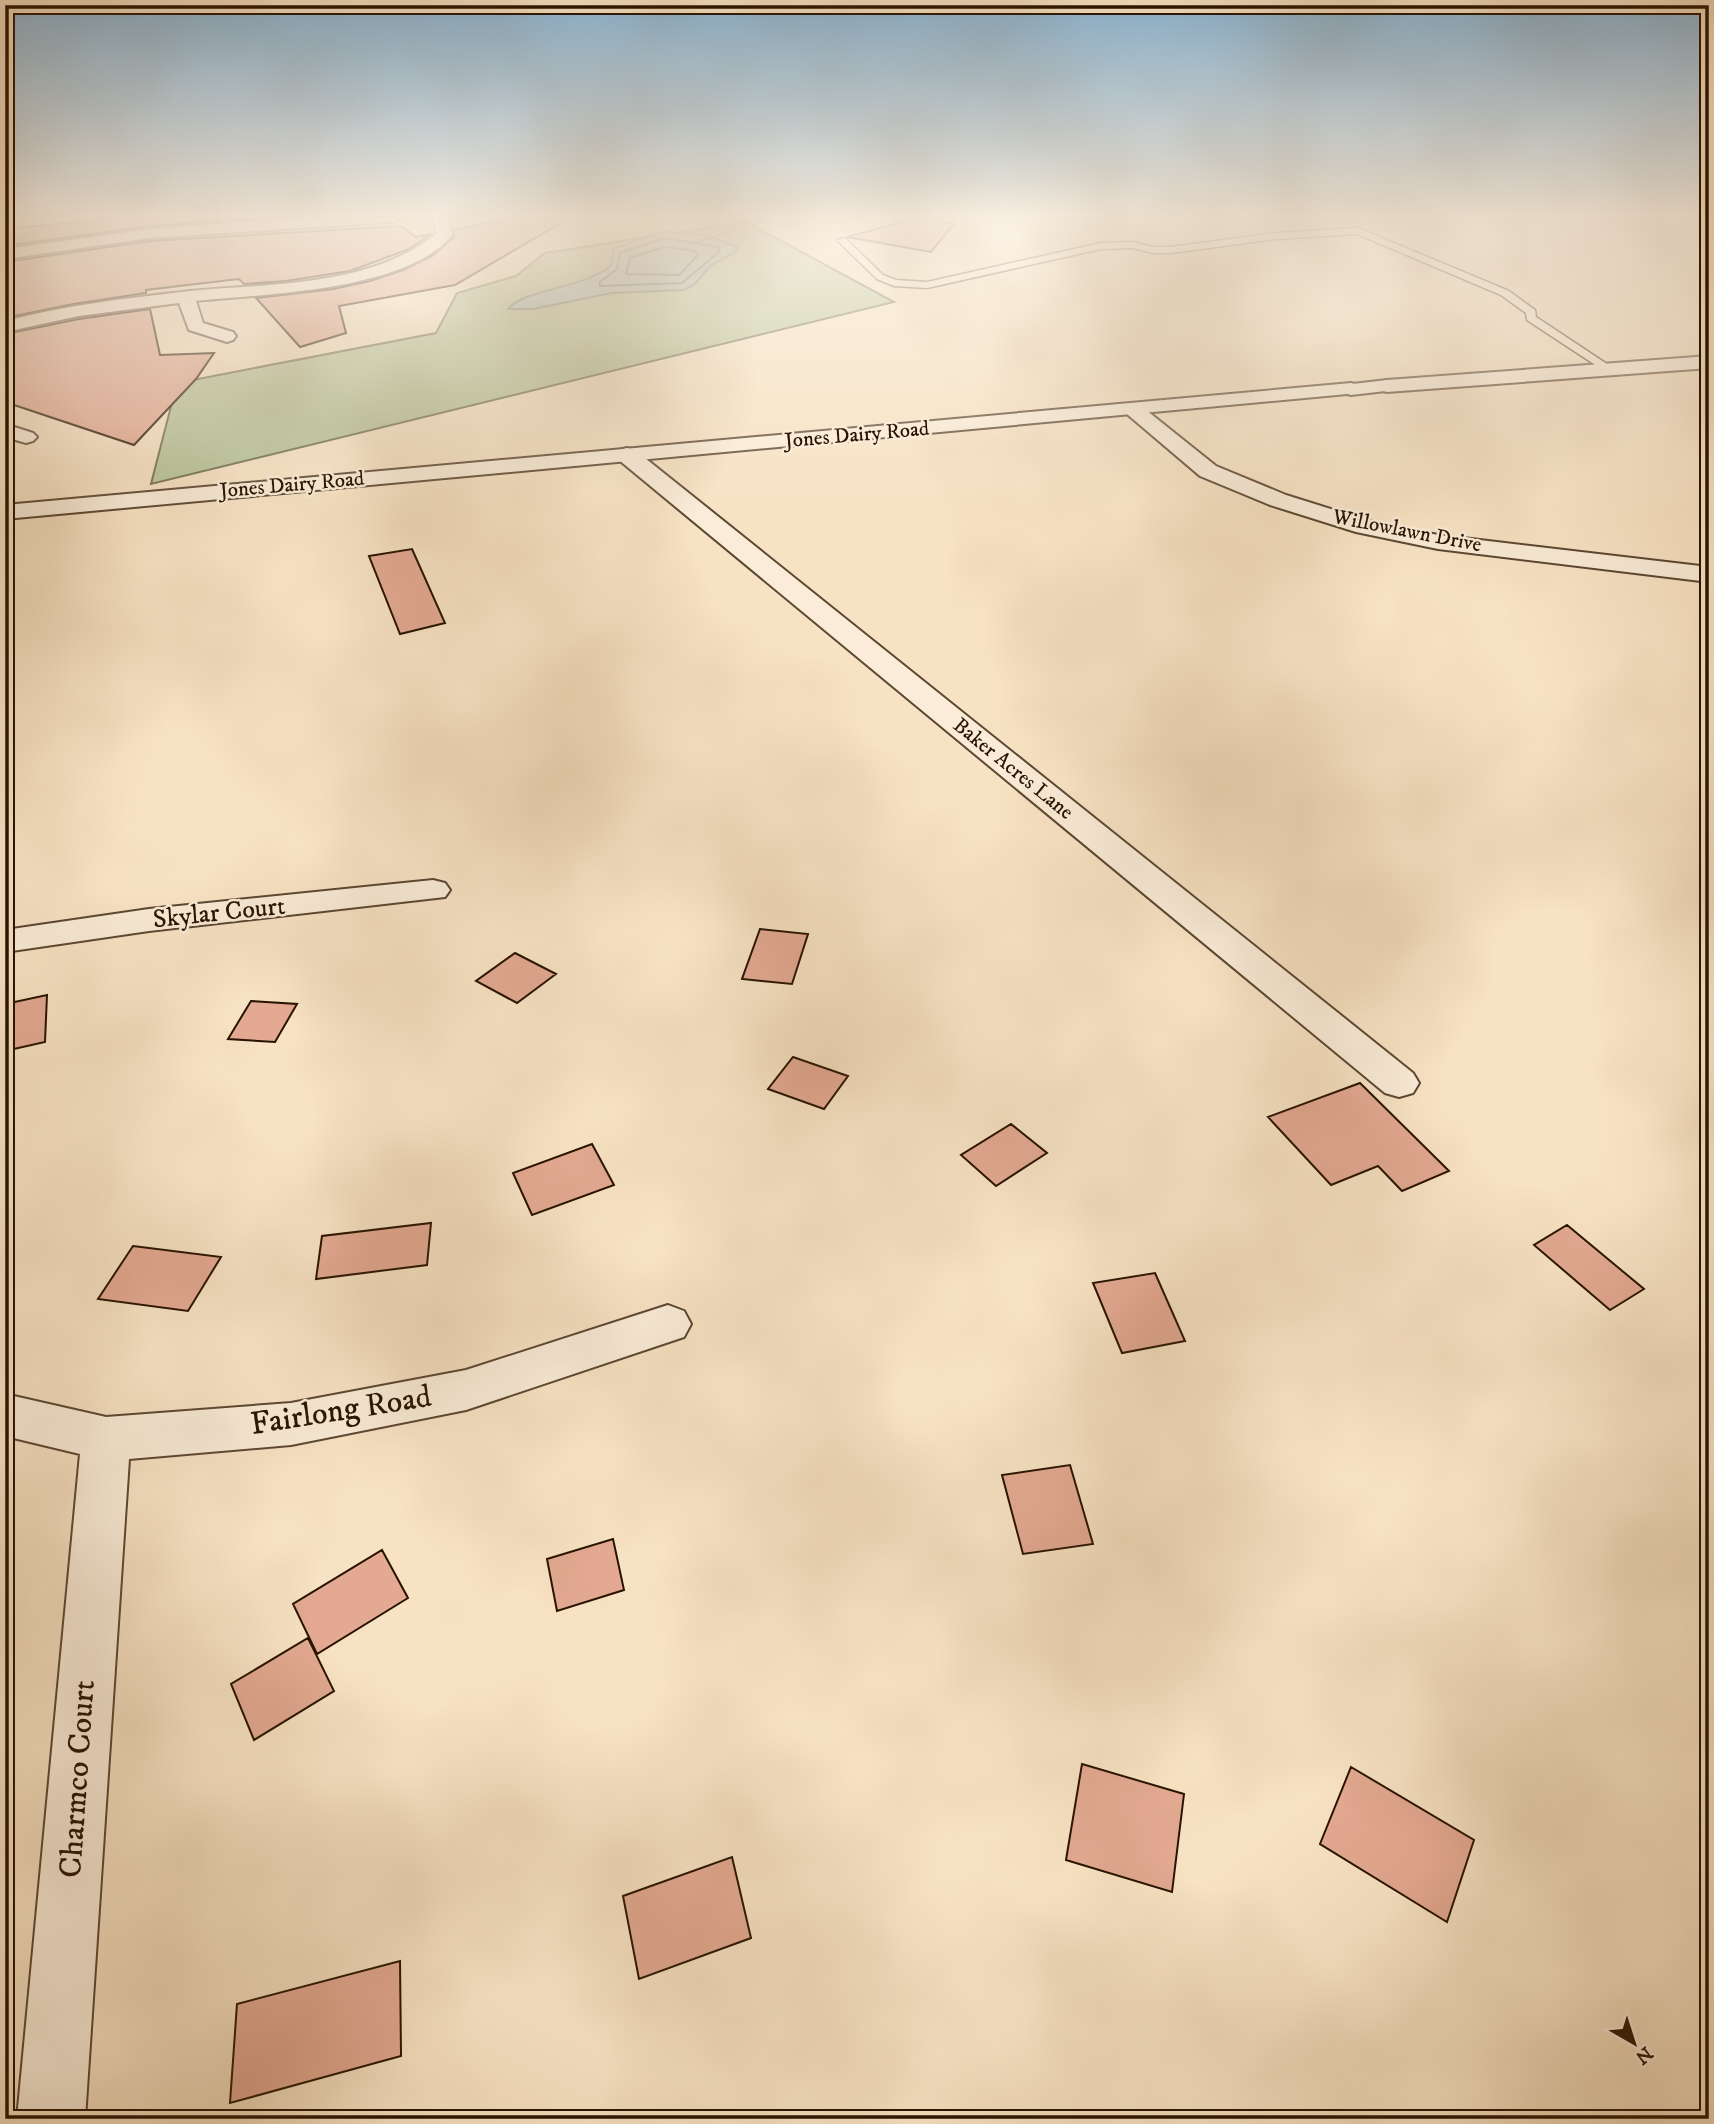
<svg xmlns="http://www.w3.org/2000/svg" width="1714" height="2124" viewBox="0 0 1714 2124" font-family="'IM FELL DW Pica',serif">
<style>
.green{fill:#b6c499;stroke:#6f6c4d;stroke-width:2}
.water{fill:#a2bbbe;stroke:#717872;stroke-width:2}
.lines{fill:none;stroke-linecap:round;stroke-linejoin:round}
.shore{stroke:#656760;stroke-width:2}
.stream{fill:#717872;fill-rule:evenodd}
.building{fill:#e3a992;stroke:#281301;stroke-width:2}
.service-casing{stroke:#5c4732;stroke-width:3}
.minor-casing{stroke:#5c4732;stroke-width:4}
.tertiary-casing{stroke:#5c4732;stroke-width:4}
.service{fill:#faecd8;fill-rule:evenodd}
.minor{fill:#faecd8;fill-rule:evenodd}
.tertiary{fill:#faecd8;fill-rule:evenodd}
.labels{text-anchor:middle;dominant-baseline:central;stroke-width:5;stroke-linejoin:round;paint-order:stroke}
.far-street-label{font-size:21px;fill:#281301;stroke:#faecd8}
.street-label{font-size:26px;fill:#281301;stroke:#faecd8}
.near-street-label{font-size:32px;fill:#281301;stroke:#faecd8}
</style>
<rect width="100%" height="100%" fill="#f7e2c3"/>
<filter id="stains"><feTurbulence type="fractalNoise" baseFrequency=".00286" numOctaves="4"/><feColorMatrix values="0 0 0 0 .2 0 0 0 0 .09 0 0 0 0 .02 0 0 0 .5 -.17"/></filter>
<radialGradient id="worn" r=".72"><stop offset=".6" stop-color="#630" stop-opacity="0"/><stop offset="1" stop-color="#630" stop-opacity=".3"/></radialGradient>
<!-- green -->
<path class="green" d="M746,222l148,80 -743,182 26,-101 259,-50 21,-40 59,-17 29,-23z"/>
<!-- water -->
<path class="water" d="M664,231l44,5 30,11 -1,4 -27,15 -16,19 -10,5 -72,3 -79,16h-25c15,-20 80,-21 103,-44l2,-16z"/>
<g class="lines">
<!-- shore -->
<path class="shore" d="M664,238l54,9 2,4 -38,32 -82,3v-4l17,-13 3,-16z
M664,247l31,4 3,4 -19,20 -53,-1 4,-16z"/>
<!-- stream -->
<path class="stream" d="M771,217h6l-79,26 -5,-1z"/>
</g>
<!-- building -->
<path class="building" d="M131,217h149l-130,9 -145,20v-17z
M520,217h51l-116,68 -116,21 7,27 -46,14 -44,-49 77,-9 37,-8 33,-11 29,-14 22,-19 -1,-7z
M921,217l33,7 -23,28 -84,-15z
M401,226l15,11 15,-3 -22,15 -59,22 -64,10 -42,3 -5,-5 -9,1 -84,10v3l-72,11 -69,14v-56l145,-21z
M150,309l10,46 54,-2 -18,26 -62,66 -129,-43v-68l74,-15z
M412,549l33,74 -45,11 -31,-78z
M760,929l48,5 -16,50 -50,-5z
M515,953l41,21 -39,29 -41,-22z
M47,995l-2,47 -40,9v-47z
M251,1001l46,3 -22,38 -47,-3z
M793,1057l55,19 -24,33 -56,-20z
M1360,1083l89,88 -47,20 -24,-25 -47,19 -63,-68z
M1011,1124l36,29 -51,33 -35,-31z
M592,1144l22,41 -82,30 -19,-42z
M431,1223l-4,42 -111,14 6,-43z
M1567,1225l77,64 -34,21 -76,-65z
M133,1246l88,11 -33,54 -90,-12z
M1155,1273l30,68 -63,12 -29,-70z
M1070,1465l23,79 -70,10 -21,-79z
M613,1539l11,51 -67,21 -10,-52z
M382,1550l26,48 -91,56 -24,-50z
M308,1638l26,53 -80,49 -23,-56z
M1082,1764l102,30 -12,98 -106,-32z
M1351,1767l123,73 -27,82 -127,-78z
M732,1857l19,81 -112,41 -16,-83z
M400,1961l1,95 -171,47 7,-99z"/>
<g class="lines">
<!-- service casing -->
<g class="service-casing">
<path id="service" d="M1358,228l151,63 26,19 1,7 77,51 -10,2 -76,-50 -1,-7 -25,-18 -144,-61 -81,5 -105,14h-18l-21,-5 -31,1 -174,39 -33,-2 -17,-7 -40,-39 8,-2 38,37 13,5 31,2 174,-39 31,-1 21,5h18l105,-14z"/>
</g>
<!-- minor casing -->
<g class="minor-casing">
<path id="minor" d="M310,217h92l-8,5 -244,16 -145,21v-10l145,-20z
M433,217h14l5,18c-45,56 -188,59 -256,66l7,22 30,9 3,4 -3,4 -6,2 -38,-12 -10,-27 -100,13 -74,16v-11c61,-16 123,-23 185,-30 81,-8 180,-4 246,-57z
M1387,380l7,2 3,4 -3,4 -43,5 -7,-2 -3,-4 3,-4z
M1134,404l7,2 75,60 70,29 83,26 69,14 271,32v15l-271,-33 -82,-17 -86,-27 -70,-29 -73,-62 -3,-4 3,-4z
M5,424l28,9 4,4 -4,4 -7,2 -21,-6z
M627,448l8,2 778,623 6,10 -6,10 -14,4 -14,-4 -766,-633 -3,-5 3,-5z
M433,880l12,3 5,7 -5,7 -296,34 -144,21v-22l144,-21z
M668,1305l16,6 7,13 -7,13 -218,73 -175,35 -162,14 -44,660h-68l63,-665 -75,-18v-42l101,23 185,-14 175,-33z"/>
</g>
<!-- tertiary casing -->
<g class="tertiary-casing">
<path id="tertiary" d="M1709,356v12l-322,24 -7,-2 -3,-4 3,-4 7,-2z
M1351,383l7,2 3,4 -3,4 -1353,126v-14z"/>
</g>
<!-- service -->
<use href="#service" class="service"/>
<!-- minor -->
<use href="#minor" class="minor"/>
<!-- tertiary -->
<use href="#tertiary" class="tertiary"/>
</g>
<!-- sky -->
<linearGradient id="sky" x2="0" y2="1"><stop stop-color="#8cb7d7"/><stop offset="0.42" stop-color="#fbf2e4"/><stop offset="1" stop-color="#fbf2e4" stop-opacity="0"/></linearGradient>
<rect width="1714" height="514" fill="url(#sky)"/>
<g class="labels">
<!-- far-street labels -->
<g class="far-street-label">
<text transform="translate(857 435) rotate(-5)">Jones Dairy Road</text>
<text transform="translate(292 485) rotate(-5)">Jones Dairy Road</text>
<text transform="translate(1407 531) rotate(11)">Willowlawn Drive</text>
<text transform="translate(1013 769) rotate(39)">Baker Acres Lane</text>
</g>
<!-- street labels -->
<g class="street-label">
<text transform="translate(219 913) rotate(-6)">Skylar Court</text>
</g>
<!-- near-street labels -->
<g class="near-street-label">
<text transform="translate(341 1411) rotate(-9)">Fairlong Road</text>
<text transform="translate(78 1779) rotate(-86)">Charmco Court</text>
</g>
</g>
<!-- margin -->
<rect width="1714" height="2124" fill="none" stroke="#f7e2c3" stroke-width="28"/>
<rect x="7" y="7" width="1700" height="2110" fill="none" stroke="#281301" stroke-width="3.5"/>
<rect x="14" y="14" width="1686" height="2096" fill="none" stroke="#281301" stroke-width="2"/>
<!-- north arrow -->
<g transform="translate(1634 2043) rotate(141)" stroke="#faecd8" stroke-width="5" paint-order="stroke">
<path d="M0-5L12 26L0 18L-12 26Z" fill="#281301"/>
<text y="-10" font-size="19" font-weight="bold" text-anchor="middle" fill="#281301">N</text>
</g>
<rect width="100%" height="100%" filter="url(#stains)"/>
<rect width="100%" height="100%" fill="url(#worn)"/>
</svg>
